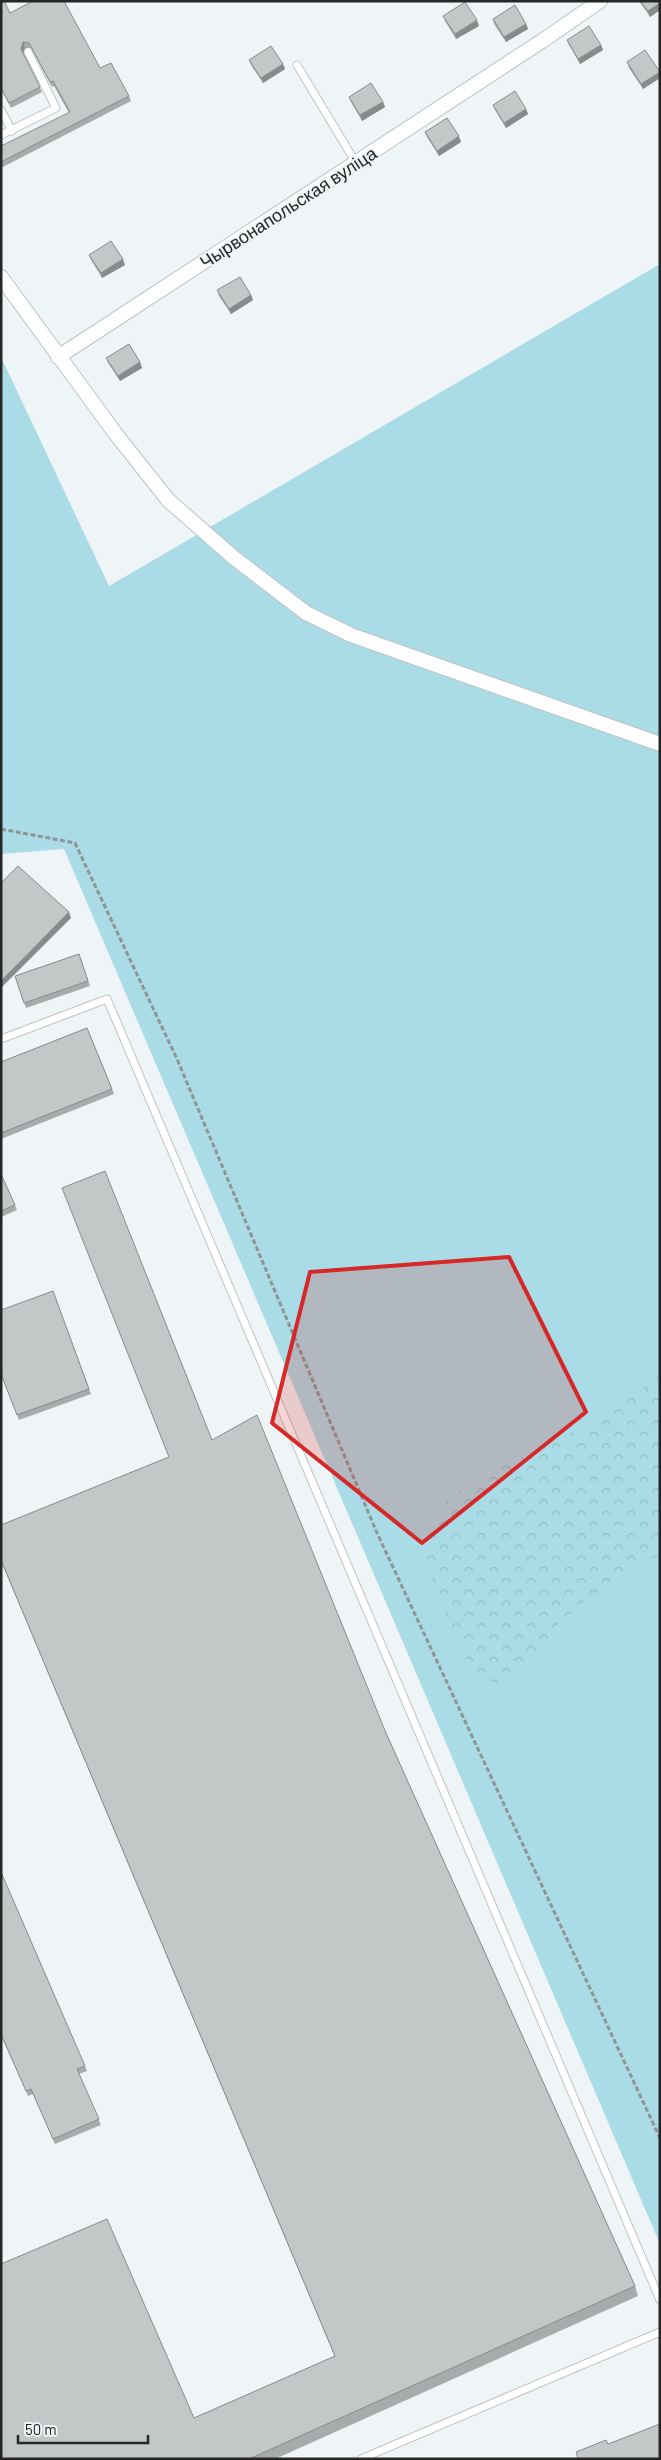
<svg xmlns="http://www.w3.org/2000/svg" width="661" height="2460" viewBox="0 0 661 2460" font-family="Barlow,sans-serif">
<style>
.grass{fill:#a9dce7}
.forest{fill:url(#forest-crowns)}
.lines{fill:none;stroke-linecap:round;stroke-linejoin:round}
.service-casing{stroke:#bec4c5;stroke-width:9}
.minor-casing{stroke:#bec4c5;stroke-width:16}
.path{stroke:#919495;stroke-width:3;stroke-dasharray:5 2.5;stroke-linecap:butt}
.service{stroke:#fff;stroke-width:7}
.minor{stroke:#fff;stroke-width:14}
.wall{fill:#a7abac}
.shaded-wall{fill:#888b8c}
.building{fill:#c2c7c8;stroke:#888b8c}
.marked{fill:#d62828;fill-opacity:0.2;stroke:#d62828;stroke-width:4;stroke-linejoin:round}
.labels{text-anchor:middle;dominant-baseline:central;stroke-width:4;stroke-linejoin:round;paint-order:stroke}
.street-label{font-size:18px;fill:#252727;stroke:#eff4f6}
</style>
<defs>
<pattern id="forest-crowns" width="20" height="18" patternUnits="userSpaceOnUse" patternTransform="scale(1.25)"><rect width="20" height="18" fill="#a9dce7"/><path d="M2 6a3 3 0 1 1 6 0M12 15a3 3 0 1 1 6 0" fill="none" stroke="#91bdc6"/></pattern>
</defs>
<rect width="100%" height="100%" fill="#eff4f6"/>
<!-- grass -->
<path class="grass" d="M660,264v1980l-596,-1395 -63,5v-497l108,229z"/>
<!-- forest -->
<path class="forest" d="M660,1374v180l-77,49 -24,20 -41,56 -15,4 -15,-2 -12,-8 -9,-11 -35,-79 -6,-32 6,-26 14,-25 20,-17 68,-31 59,-31 37,-22z"/>
<g class="lines">
<!-- service casing -->
<g class="service-casing">
<path id="service" d="M297,65l59,98
M1,110l11,21
M1,135l55,-27 -28,-56
M1,1039l106,-40 553,1301
M361,2459l299,-127"/>
</g>
<!-- minor casing -->
<g class="minor-casing">
<path id="minor" d="M1,277l114,156 53,67 65,57 73,56 45,22 309,109
M58,357l484,-316 58,-40"/>
</g>
<!-- path -->
<path class="path" d="M1,829l74,14 102,216 200,474 283,605"/>
<!-- service -->
<use href="#service" class="service"/>
<!-- minor -->
<use href="#minor" class="minor"/>
</g>
<!-- wall -->
<path class="wall" d="M1,1l9,12 90,55 29,28 2,5 -130,67v-22l68,-33 -15,-27 -2,1 -21,-39h-6l-2,5 19,39 -31,16 -10,-19z
M639,1h21v9l-10,7z
M443,16l36,10 -23,13 -11,-18z
M493,19l33,5 2,5 -22,13 -12,-18z
M567,40l34,5 2,5 -23,14 -11,-19z
M249,60l34,4 2,5 -22,14 -12,-18z
M627,62l33,16 -17,11 -14,-21z
M349,97l34,5 2,5 -23,14 -11,-19z
M493,105l33,4 2,5 -22,14 -11,-18z
M425,132l36,10 -22,14 -12,-19z
M89,255l36,10 -23,13 -11,-18z
M217,290l34,5 2,5 -22,14 -12,-18z
M106,358l34,4 2,6 -22,13 -12,-18z
M79,954l11,32 -64,22 -11,-32z
M87,1028l27,66 -113,45v-77z
M1,1174l16,36 -16,7z
M53,1291l38,103 -72,26 -18,-46z
M212,1440l174,293 249,553 3,10 -363,163h-274l193,-41 141,-61 -334,-796v-36z
M1,2035l84,31 2,5 -8,3 22,51 -46,19 -22,-50 -5,2z"/>
<!-- shaded-wall -->
<path class="shaded-wall" d="M660,3v7l-10,7 -2,-6z
M477,20l2,6 -23,13 -1,-5z
M526,24l2,5 -22,13 -2,-5z
M23,42l2,6 -2,6 -2,-5z
M601,45l2,5 -23,14 -2,-5z
M283,64l2,5 -22,14 -2,-5z
M660,72v6l-17,11 -2,-5z
M383,102l2,5 -23,14 -2,-6z
M526,109l2,5 -22,14 -2,-5z
M459,136l2,6 -22,14 -2,-5z
M123,259l2,6 -23,13 -1,-5z
M251,295l2,5 -22,14 -2,-5z
M140,362l2,6 -22,13 -2,-5z
M69,912l2,6 -70,70v-7z"/>
<!-- building -->
<path class="building" d="M1,1h3l6,12 23,-12h31l36,67 11,-5 18,33 -128,66v-16l69,-34 -17,-31 -3,1 -21,-39 -6,-1 -2,7 19,38 -31,16 -8,-15z
M640,1h20v2l-12,8z
M465,2l12,18 -22,14 -12,-18z
M515,5l11,19 -22,13 -11,-18z
M589,26l12,19 -23,14 -11,-19z
M271,46l12,18 -22,14 -12,-18z
M645,50l15,22 -19,12 -14,-22z
M371,83l12,19 -23,13 -11,-18z
M515,91l11,18 -22,14 -11,-18z
M447,118l12,18 -22,15 -12,-19z
M111,241l12,18 -22,14 -12,-18z
M240,277l11,18 -22,14 -12,-19z
M129,344l11,18 -22,14 -12,-18z
M18,866l51,46 -68,69v-98z
M79,954l9,27 -64,22 -9,-27z
M87,1028l25,61 -111,44v-71z
M105,1171l107,269 45,-25 129,318 249,553 -386,173h-248v-195l106,-45 87,199 141,-62 -334,-796v-35l168,-68 -107,-269z
M1,1174l14,31 -14,6z
M53,1291l36,98 -72,26 -16,-41v-64z
M1,1872l84,194 -8,3 22,50 -46,20 -22,-50 -5,2 -25,-57z
M660,2424v35h-84l2,-1 -2,-6 30,-12 2,4z"/>
<!-- marked area -->
<path class="marked" d="M509,1257l77,155 -164,131 -150,-120 38,-151z"/>
<g class="labels">
<!-- street labels -->
<g class="street-label">
<text transform="translate(288 207) rotate(-33)">Чырвонапольская вуліца</text>
</g>
</g>
<!-- border -->
<rect width="661" height="2460" fill="none" stroke="#252727" stroke-width="5"/>
<!-- scale -->
<path d="M18 2435v8h130v-8" fill="none" stroke="#252727" stroke-width="2.5"/>
<text x="25" y="2435" font-size="15" fill="#252727" stroke="#eff4f6" stroke-width="4" paint-order="stroke">50 m</text>
</svg>
